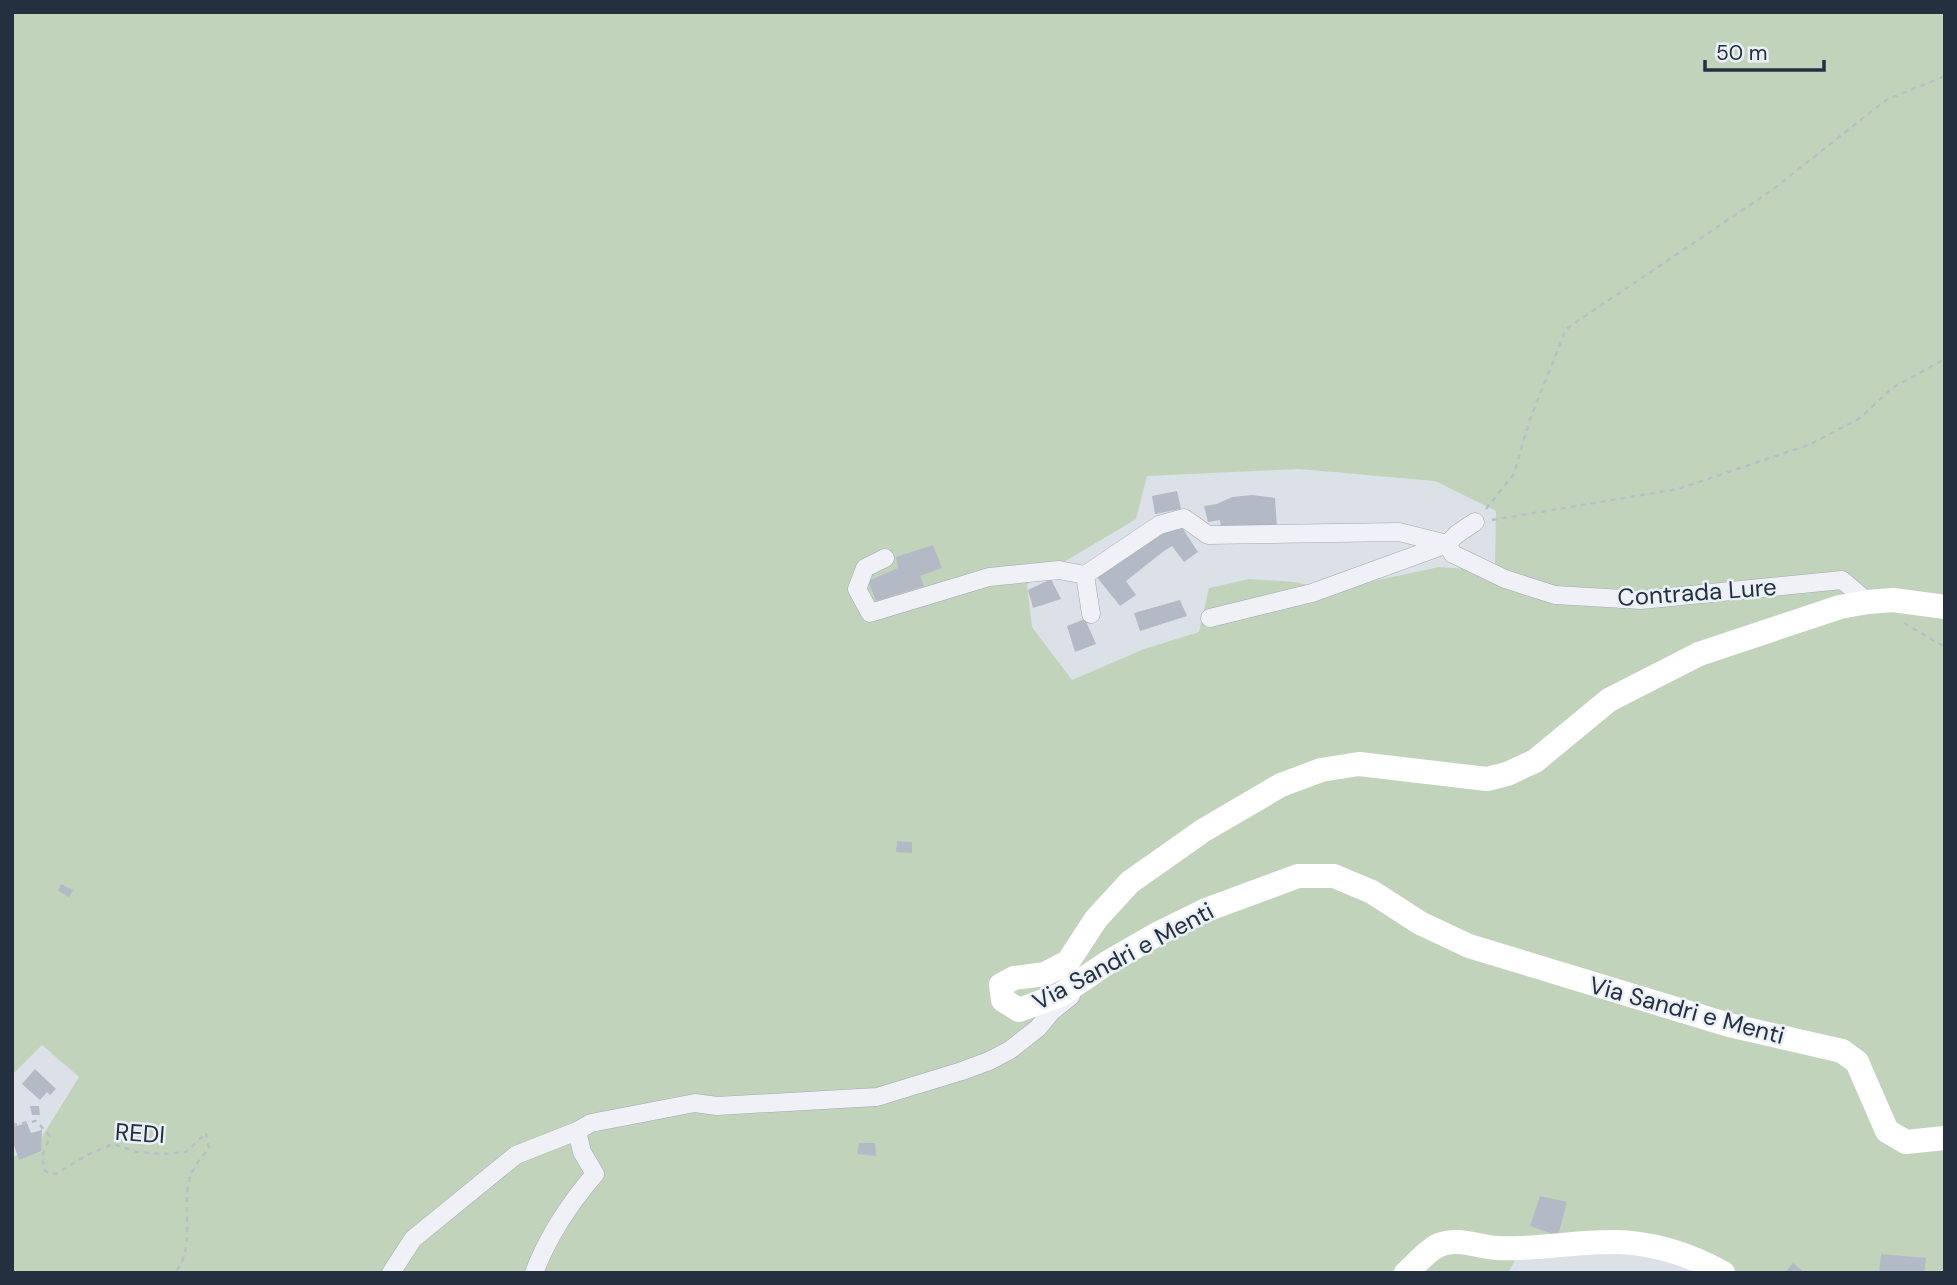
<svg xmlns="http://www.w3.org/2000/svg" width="1957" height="1285" viewBox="0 0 1957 1285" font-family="'DM Sans',sans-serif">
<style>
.green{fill:#c2d3bc;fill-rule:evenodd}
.building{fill:#b3bac5}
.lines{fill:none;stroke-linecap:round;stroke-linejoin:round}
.minor-casing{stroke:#a1a8b2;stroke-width:19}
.path{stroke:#babfc7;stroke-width:2.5;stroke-dasharray:5 5;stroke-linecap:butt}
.minor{stroke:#eff1f6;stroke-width:18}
.secondary{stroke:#fff;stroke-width:24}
.labels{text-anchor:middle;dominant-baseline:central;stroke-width:5;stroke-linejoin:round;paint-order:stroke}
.street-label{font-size:24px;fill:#242f40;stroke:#ebf0f6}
</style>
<rect width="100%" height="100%" fill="#dce1e8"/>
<!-- green -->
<path class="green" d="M12,12h1933v1261h-231l-51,-21h-143l-12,21h-876l-7,-2 -5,2h-608v-115l26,-15 41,-66 -37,-32 -30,30zM1299,469l136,12 61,30 -1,60 -56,-4 -109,23 -35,-8 -46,-3 -40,9 -10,44 -55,17 -72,31 -40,-53 -5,-43 109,-65 11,-43z"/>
<!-- building -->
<path class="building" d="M1177,491l4,18 -26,5 -3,-18z
M1252,495l23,3 2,28 -56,1 -1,-7 -12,2 -4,-16 13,-2 15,-7z
M1177,520l21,32 -14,10 -12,-16 -8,5 -38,30 10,14 -16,11 -24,-30z
M933,545l9,23 -22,8 4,10 -48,15 -8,-20 30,-13 -2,-11z
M1051,579l10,20 -28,9 -5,-18z
M1180,600l7,16 -47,15 -6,-18z
M1085,619l11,25 -21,8 -8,-26z
M897,841l15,1v11l-16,-1z
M61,884l12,6 -4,7 -11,-6z
M35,1069l21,20 -6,6 -3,-3 -7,8 -18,-16z
M30,1106h9l1,9h-8z
M27,1123l4,10 11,-3 -1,21 -22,9 -5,-15 -2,1v-19z
M859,1143h16l1,13 -19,-2z
M1540,1196l27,6 -9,34 -28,-10z
M1881,1254l45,4 -2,15h-45z
M1793,1263l12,10h-20z"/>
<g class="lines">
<!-- minor casing -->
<g class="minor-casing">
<path id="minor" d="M885,558l-20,10 -8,21 13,24 119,-36 70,-7 26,5
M1091,614l-6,-39 74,-50 25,-7 24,17 191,-3 48,12 6,10 52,25 50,16 86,5 201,-20 26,22
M1210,618l102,-25 135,-49 10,-10 18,-12
M391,1273l22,-34 103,-84 61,-24 14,-8 104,-20 22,3 160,-9 85,-26 27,-10 21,-11 28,-22 13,-16 20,-16
M534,1273c14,-37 36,-70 61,-99l-13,-22 -5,-21"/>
</g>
<!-- path -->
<path class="path" d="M1486,509l28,-35 15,-52 37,-93 206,-139 114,-90 59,-24
M1492,520l186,-31 133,-45 49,-26 32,-30 53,-29
M1904,623l41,24
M12,1125l24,-4 14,15 -8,21 3,14 11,3 33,-20 24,-10 24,8 27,2 22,-2 20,-19 3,15c-8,10 -17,20 -20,33 -7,26 7,71 -15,92"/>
<!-- minor -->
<use href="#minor" class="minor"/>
<!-- secondary -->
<path class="secondary" d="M1945,607l-52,-7 -25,2 -28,5 -141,47 -90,46 -74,61 -28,13 -20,5 -128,-15 -38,6 -40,15 -77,45 -74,52 -34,37 -28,43 -23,12 -31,4 -13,7 2,15 16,10 41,-15 47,-32 52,-30 47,-23 92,-34h36l38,16 48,31 49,23 260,79 113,26 15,11 30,69 19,11 39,-4
M1406,1273c9,-8 23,-24 33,-28 19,-8 39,2 58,3 38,2 75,-6 113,-6 38,-1 80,12 113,31"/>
</g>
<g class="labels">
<!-- street labels -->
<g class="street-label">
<text transform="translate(1697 592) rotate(-4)">Contrada Lure</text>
<text transform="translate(1123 956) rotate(-28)">Via Sandri e Menti</text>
<text transform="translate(1687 1010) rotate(15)">Via Sandri e Menti</text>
<text transform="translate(140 1133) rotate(4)">REDI</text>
</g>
</g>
<!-- border -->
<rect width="1957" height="1285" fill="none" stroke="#242f40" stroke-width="28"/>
<!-- scale -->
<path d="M1705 60v10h119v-10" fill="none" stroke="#242f40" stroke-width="3.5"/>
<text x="1716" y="60" font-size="21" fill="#242f40" stroke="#ebf0f6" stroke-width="5" paint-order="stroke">50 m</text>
</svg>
